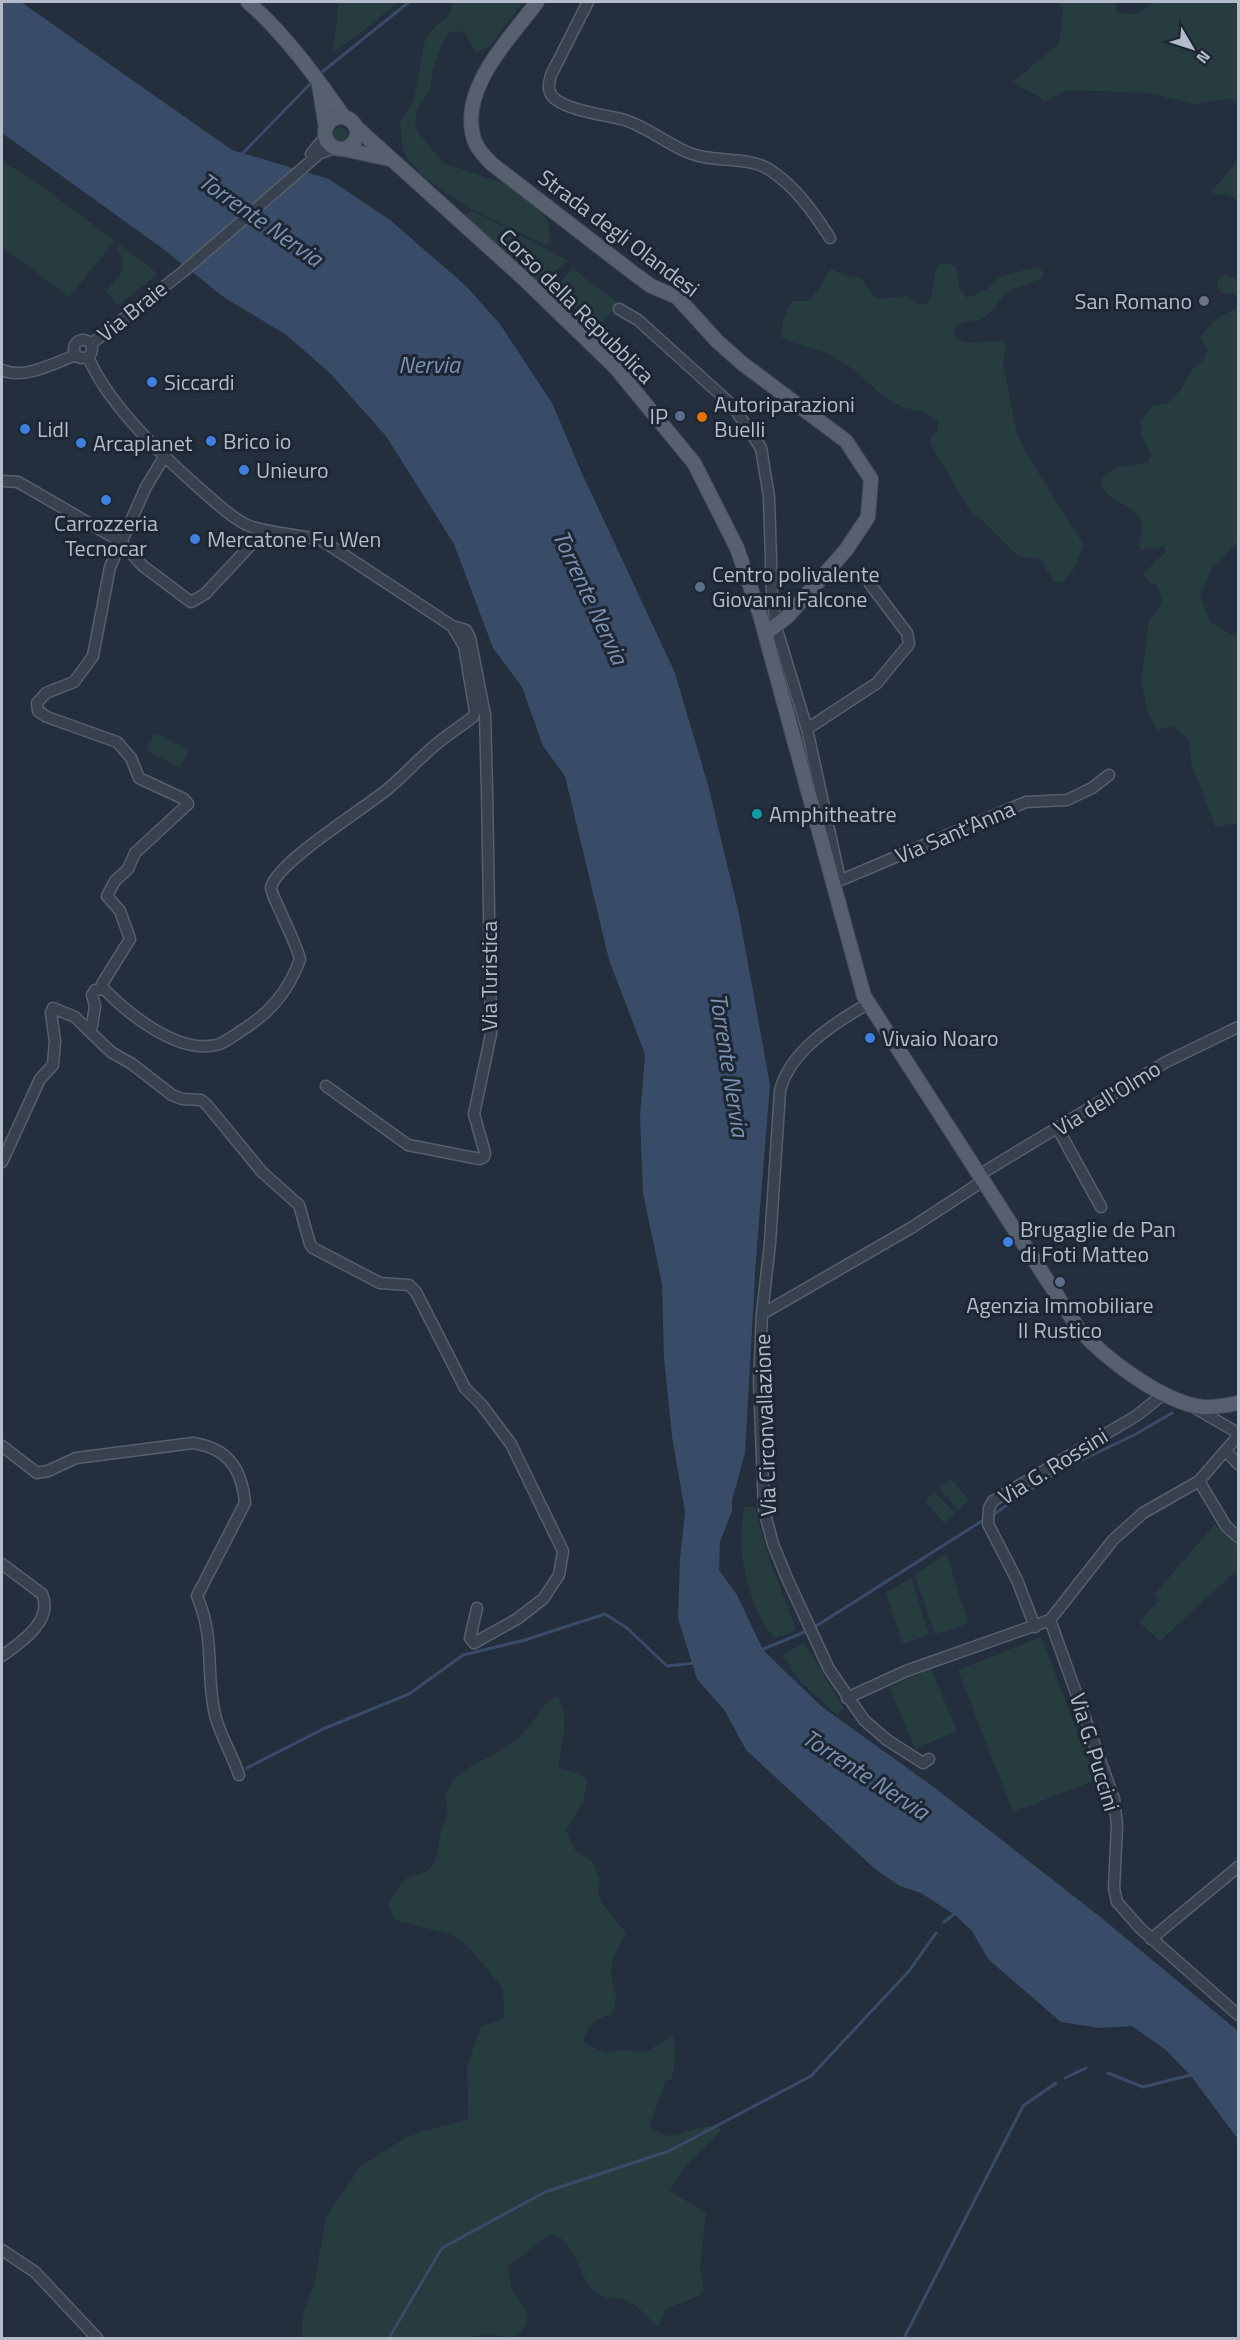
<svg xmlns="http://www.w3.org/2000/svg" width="1240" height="2340" viewBox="0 0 1240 2340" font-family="'Titillium Web',sans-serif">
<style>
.green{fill:#263c3f}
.water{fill:#394c67}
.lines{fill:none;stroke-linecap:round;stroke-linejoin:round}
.stream{stroke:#394c67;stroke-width:3}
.minor-casing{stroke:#565f6c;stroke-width:13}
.major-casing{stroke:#414a57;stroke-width:16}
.minor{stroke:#38414e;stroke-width:10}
.major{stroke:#56606e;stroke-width:14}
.worship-dot{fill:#6b7280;stroke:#1d2633;stroke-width:2}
.shop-dot{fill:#3f7fe0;stroke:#1d2633;stroke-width:2}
.service-dot{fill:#5c6f8a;stroke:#1d2633;stroke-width:2}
.food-dot{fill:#e8710a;stroke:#1d2633;stroke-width:2}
.culture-dot{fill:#0f9aa8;stroke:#1d2633;stroke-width:2}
.labels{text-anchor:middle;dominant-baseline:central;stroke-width:6;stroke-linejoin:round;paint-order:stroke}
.street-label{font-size:22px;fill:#b4bcc9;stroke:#1d2633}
.poi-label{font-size:22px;fill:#b4bcc9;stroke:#1d2633;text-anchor:start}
.water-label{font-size:24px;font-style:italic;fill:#7c92b1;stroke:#1d2633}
</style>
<rect width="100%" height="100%" fill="#242f3e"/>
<!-- green -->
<path class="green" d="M339,2h60l-48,38 -18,11z
M453,2h70l-34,45 -13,6 -12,-22 -14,1 -8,12 -10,28 -1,15 -15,26 -1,15 28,35 64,21 32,26 9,11 3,22 -5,2c-44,-22 -108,-47 -138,-86 -7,-9 -7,-25 -8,-36l14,-24 10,-56 7,-12 19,-17z
M1058,2h58v11l20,1 20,-12h82v99l-13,-2 -30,5 -47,-11 -81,-3 -22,11 -32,-19 46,-39 4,-35z
M332 135a8 8 0 1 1 16 0a8 8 0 1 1-16 0Z
M2,161l34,21 79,59 -46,56 -67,-50z
M1238,161v40l-9,-6 -19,-2z
M471,210l97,51 -27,25 -77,-69z
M119,244l39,30 -40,31 -13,-14c15,-13 25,-23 12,-41z
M945,263l11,3 3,21 8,11 19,-8 15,-14 37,-9 5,5 -2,7c-13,4 -28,8 -38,18 -7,6 -11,16 -20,21 -12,7 -25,-2 -30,16 11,15 35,6 51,7l2,7 -3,15 13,67 9,21 59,95 -12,26 -10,10h-8l-14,-23 -22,-3 -36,-36 -11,-7 -39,-66 -2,-7 8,-11v-7c-17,-15 -21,-9 -37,-16 -24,-11 -39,-32 -60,-45 -19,-13 -40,-14 -60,-24l2,-18 9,-18h18l21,-32 16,7 14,2 12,18 7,3 27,-3 12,8h7c11,-11 5,-27 12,-39z
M572,268l46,35 -19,24 -46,-35z
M1224,275l14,5v15l-17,-2 -4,-7 1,-7z
M1238,309v233l-26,27 -12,26 10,27 28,16v185l-23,4 -24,-65 -2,-22 -17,-14 -16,4 -9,-21 -6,-28 8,-60 12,-17 1,-7 -6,-13 -7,-2 -5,-7 11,-14 11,-8 -2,-7 -22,4 -4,-5c16,-46 -25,-32 -38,-62 9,-20 31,-16 48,-21l3,-7 -10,-20 -1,-14 13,-15 15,-3 14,-15 10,-18 10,-9 6,-12 -8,-11c10,-14 22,-26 38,-29z
M155,733l34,17 -9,17 -34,-17z
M950,1478l19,22 -11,10 -19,-22z
M935,1492l20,22 -11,9 -19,-22z
M744,1507h11l12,46 29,77 -14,6 -9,1c-17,-22 -28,-55 -31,-83 -2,-15 1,-32 2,-47z
M1215,1524l23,21v24l-78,72 -21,-19 20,-22 -5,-5z
M946,1553l22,70 -33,12 -20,-60z
M911,1577l18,58 -26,9 -17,-51z
M1041,1637l55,143 -83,32 -55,-142z
M804,1643l40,66 -7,6 -37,-34 -18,-26z
M931,1669l26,62 -42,18 -26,-62z
M557,1696c16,21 2,49 2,72l19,5 9,7 -4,21 -17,30 9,19 18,12 7,19 -2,10 3,11 25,31c-5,12 -17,27 -15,41 3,17 9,24 0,41 -16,3 -25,12 -28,28l22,9 20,-2 21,2 27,-17 3,21 -5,24h-5l-17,46c28,25 45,-9 73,3 -17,20 -41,37 -52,62l36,22 -6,54 4,23 -8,7 -30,12 -8,18c-11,-9 -19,-22 -33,-27 -11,-4 -21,1 -30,-8 -19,-18 -18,-52 -44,-58l-44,32 4,22 17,26 -2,10 -11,14 -31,-4 -17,4h-164c-3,-18 2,-36 11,-51l12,-70 34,-50 48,-31 60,-17 -1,-53 14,-39 23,-9 -1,-30 -33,-39 -15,-13 -60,-16 -7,-17 19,-25c32,-7 28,-16 34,-45 1,-7 6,-15 6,-22 0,-10 -4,-17 3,-26 17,-24 50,-29 71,-49 14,-13 18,-31 36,-40z"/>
<!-- water -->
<path class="water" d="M2,2h19l211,148 97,29 61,41 76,66 34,38 52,79 28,66 95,204 33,112 31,129 31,171 -14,173 -11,195 -13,47v11l-12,31 -1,28 18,25 26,55 58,56 114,82 164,128 139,115v108l-47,-63 -25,-26 -34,-24 -33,2 -38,-6 -73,-63 -16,-28 -17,-16 -34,-22 -21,-7 -25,-17 -129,-119 -21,-39 -28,-32 -19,-61 2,-59 5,-47 -13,-76 -8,-79 -2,-73 -19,-91 -3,-76 5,-63 -36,-94 -44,-184 -22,-30 -21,-59 -29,-39 -39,-104 -68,-108 -56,-63 -45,-39 -60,-36 -63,-50 -160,-115z"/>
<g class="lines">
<!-- stream -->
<path class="stream" d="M322,72l87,-70
M242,154l68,-70
M991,1516l68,-45 77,-37 36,-21
M813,1628l172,-109
M761,1650l46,-19
M247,1768l76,-39 86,-35 54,-39 62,-15 80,-26 22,14 40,38 28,-3
M944,1922l13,-10
M1108,2073l35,14 52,-13
M1065,2078l21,-10
M389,2338l53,-90 103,-56 124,-41 142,-75 98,-105 27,-38
M904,2338l119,-232 33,-23"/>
<!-- minor casing -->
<g class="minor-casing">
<path id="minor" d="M588,2l-37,73c-2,8 -4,14 1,21 13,15 55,19 73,24 28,9 50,32 79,37 21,4 48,1 66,13 26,17 44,43 60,68
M311,154l15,-18
M619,309l19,11 94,85 29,43 8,49 3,96 4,34 31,102 33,151
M74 349a9 9 0 1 1 18 0a9 9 0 1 1-18 0Z
M91,344l93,-73 136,-118 16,-5
M88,357c22,51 78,102 119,138 13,11 25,23 40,30 25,10 51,8 76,16l129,85 14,4 4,8 15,77 2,74 4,245 -17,80 11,39 -1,4 -4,2 -72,-14 -82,-59
M2,370c22,10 52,-7 74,-15
M2,481l16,1 102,59 23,25 48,36 14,-8 59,-63
M807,729l70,-46 32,-39 -2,-11 -37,-49
M834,883l192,-81 41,-2 25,-12 17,-13
M102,984l28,-45 -10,-28 -13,-15 8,-15 13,-12 7,-16 53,-49 -4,-5 -45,-21 -8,-20 -14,-16 -70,-25 -9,-6 -1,-8 9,-10 28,-11 19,-26 17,-89 36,-80 18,-30
M869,1003c-33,19 -80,48 -89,88l-10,152 -8,71 -3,66 5,130 9,34 13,32 43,93 35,51 23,20 36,23 6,-4
M84,1026l27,26 21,12 40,31 10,4 19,1 6,5 55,67 37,33 11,39 3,4 67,35 29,2 7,7 49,96 16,16 30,40 52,107 -4,24 -16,24 -26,20 -43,24 -4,-5 7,-30
M1058,1129l43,78
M2,1162l38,-83 13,-14 2,-24 -4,-28 2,-5 22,9 9,9h8l3,-20 -3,-11 3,-5 9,-1c24,25 74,65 112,56 10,-2 22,-13 31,-18 26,-17 43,-39 53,-68 -3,-15 -30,-67 -29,-71 4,-25 96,-81 118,-100 15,-13 29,-28 44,-41 12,-11 27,-20 40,-30l2,-6 -11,-65 -12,-20
M979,1175l187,-113 72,-35
M762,1314l149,-86 72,-47
M1195,1408l43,25
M2,1446l35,27 11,-2 28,-13 117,-15c35,5 49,26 52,60l-48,93c18,42 9,74 17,114 4,23 18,43 25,65
M1226,1451l12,13
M1199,1481l27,45 12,11
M2,1564l40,30c12,27 -22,49 -40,62
M1050,1620l64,179 3,26 -3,63 3,14 23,26 98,87
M1035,1627l-18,-47 -29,-56 1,-16 4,-7 143,-85 29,-23
M847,1698l59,-27 144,-51 63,-80 30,-27 56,-32 39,-45
M1151,1939l87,-72
M2,2250l33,22 62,66"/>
</g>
<!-- major casing -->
<g class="major-casing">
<path id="major" d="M248,2c37,32 68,75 96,115
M537,2c-27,37 -81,89 -62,140 3,8 11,16 17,22l140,108 19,14 26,11 40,44 26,23 103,77 25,38 -3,38 -22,33 -59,67 -22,17
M319,85l7,43
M325 133a16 16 0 1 1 32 0a16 16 0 1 1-32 0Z
M356,127l167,151 92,89 79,96 43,85 23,67 104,381 214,332c26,30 84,74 124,79 11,1 26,-2 36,-4
M343,149l46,10"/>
</g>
<!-- minor -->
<use href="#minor" class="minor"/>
<!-- major -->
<use href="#major" class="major"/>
</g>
<!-- markers -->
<circle class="worship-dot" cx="1204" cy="301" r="6"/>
<g class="shop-dot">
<circle cx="152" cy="382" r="6"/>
<circle cx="25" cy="429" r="6"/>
<circle cx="211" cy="441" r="6"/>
<circle cx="81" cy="443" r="6"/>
<circle cx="244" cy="470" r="6"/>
<circle cx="106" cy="500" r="6"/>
<circle cx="195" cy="539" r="6"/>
<circle cx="870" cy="1038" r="6"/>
<circle cx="1008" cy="1242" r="6"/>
</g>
<g class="service-dot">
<circle cx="680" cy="416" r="6"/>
<circle cx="700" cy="587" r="6"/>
<circle cx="1060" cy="1282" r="6"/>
</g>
<circle class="food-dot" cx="702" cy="417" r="6"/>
<circle class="culture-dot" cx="757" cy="814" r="6"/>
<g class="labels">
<!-- street labels -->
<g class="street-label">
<text transform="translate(619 233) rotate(37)">Strada degli Olandesi</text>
<text transform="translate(577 306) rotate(45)">Corso della Repubblica</text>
<text transform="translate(132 311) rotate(-39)">Via Braie</text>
<text transform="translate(955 832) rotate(-23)">Via Sant'Anna</text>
<text transform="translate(489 976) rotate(-90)">Via Turistica</text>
<text transform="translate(1107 1098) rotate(-32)">Via dell'Olmo</text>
<text transform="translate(765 1425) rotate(-92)">Via Circonvallazione</text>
<text transform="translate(1053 1466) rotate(-32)">Via G. Rossini</text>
<text transform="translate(1095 1752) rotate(73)">Via G. Puccini</text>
</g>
<!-- poi labels -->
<g class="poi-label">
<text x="1192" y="301" text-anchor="end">San Romano</text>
<text x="164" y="382">Siccardi</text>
<text x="714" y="404">Autoriparazioni<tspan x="714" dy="25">Buelli</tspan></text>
<text x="668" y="416" text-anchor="end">IP</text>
<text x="37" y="429">Lidl</text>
<text x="223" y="441">Brico io</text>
<text x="93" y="443">Arcaplanet</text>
<text x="256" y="470">Unieuro</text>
<text x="106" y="523" text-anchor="middle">Carrozzeria<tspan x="106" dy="25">Tecnocar</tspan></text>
<text x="207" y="539">Mercatone Fu Wen</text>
<text x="712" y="574">Centro polivalente<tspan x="712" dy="25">Giovanni Falcone</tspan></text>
<text x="769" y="814">Amphitheatre</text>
<text x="882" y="1038">Vivaio Noaro</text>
<text x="1020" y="1229">Brugaglie de Pan<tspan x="1020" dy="25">di Foti Matteo</tspan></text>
<text x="1060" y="1305" text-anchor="middle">Agenzia Immobiliare<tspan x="1060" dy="25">Il Rustico</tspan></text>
</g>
<!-- water labels -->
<g class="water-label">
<text transform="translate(261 219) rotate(35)">Torrente Nervia</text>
<text x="429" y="364">Nervia</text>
<text transform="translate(591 597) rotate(65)">Torrente Nervia</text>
<text transform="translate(730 1065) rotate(81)">Torrente Nervia</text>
<text transform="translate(866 1774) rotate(33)">Torrente Nervia</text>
</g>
</g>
<!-- border -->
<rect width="1240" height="2340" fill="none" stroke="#b4bcc9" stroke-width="6"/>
<!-- north arrow -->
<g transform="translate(1192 48) rotate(129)" stroke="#1d2633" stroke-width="4.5" paint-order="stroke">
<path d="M0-4.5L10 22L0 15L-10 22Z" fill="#b4bcc9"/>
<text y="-9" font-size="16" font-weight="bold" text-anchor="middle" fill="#b4bcc9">N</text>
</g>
</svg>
